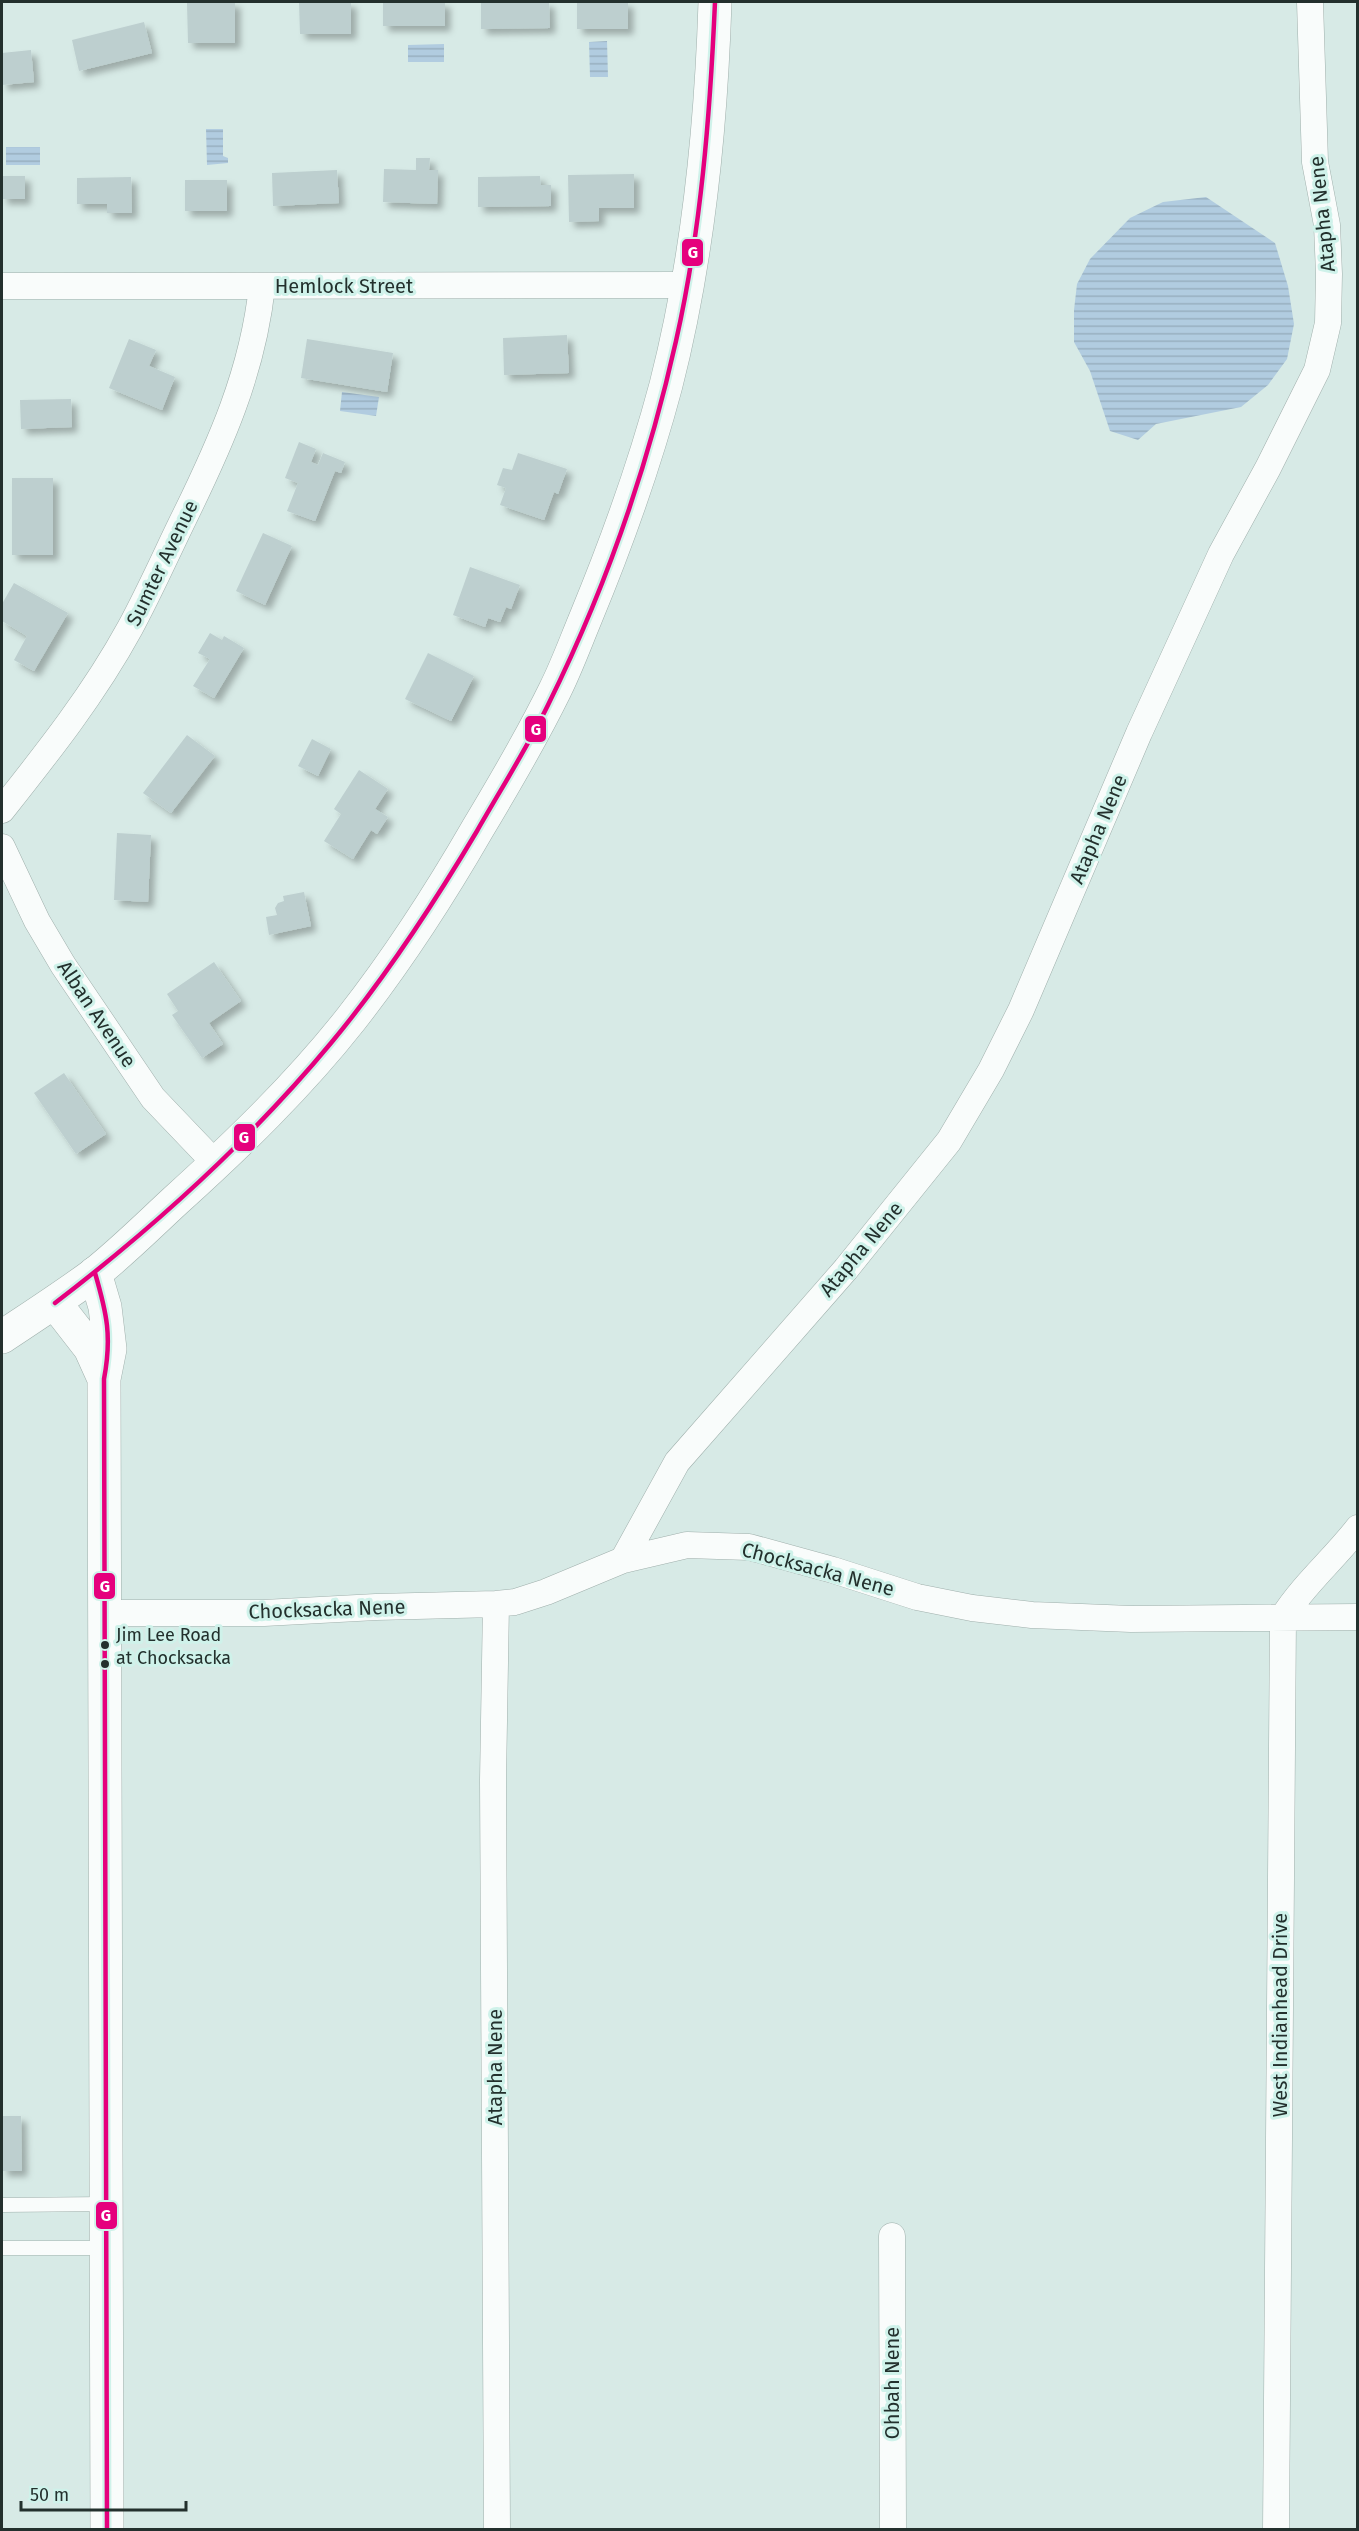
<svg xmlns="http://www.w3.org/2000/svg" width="1359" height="2531" viewBox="0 0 1359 2531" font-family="'Fira Sans',sans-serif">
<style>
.water{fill:url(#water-rules)}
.building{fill:#bdcfcf;filter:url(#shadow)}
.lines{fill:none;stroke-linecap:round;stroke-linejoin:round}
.service-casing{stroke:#9fafab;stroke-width:15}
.minor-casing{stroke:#9fafab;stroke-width:27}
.tertiary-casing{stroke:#9fafab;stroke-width:34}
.secondary-casing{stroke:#9fafab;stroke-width:34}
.service{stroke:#f9fcfb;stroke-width:14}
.minor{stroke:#f9fcfb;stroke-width:26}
.tertiary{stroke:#f9fcfb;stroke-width:33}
.secondary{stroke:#f9fcfb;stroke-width:33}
.bus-1-casing{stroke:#cff2ea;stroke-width:9}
.bus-1{stroke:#e5007d;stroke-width:4.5}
.bus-dot{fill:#23302d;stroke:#cff2ea;stroke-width:2}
.labels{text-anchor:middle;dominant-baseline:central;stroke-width:6;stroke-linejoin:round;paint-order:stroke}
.bus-label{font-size:18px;fill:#23302d;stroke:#cff2ea;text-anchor:start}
.street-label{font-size:20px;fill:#23302d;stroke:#cff2ea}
.line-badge{stroke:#cff2ea;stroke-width:2}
.badge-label{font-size:16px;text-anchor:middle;font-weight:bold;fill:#fff}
</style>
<defs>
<pattern id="water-rules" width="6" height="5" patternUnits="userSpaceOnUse" patternTransform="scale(1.5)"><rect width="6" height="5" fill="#b1cce0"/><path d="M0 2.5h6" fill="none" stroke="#98b0c0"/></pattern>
<filter id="shadow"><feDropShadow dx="5.5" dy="5.5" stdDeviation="3" flood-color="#0004"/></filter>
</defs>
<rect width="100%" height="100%" fill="#d7eae6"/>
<!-- water -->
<path class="water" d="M607,41l1,36h-18l-1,-35z
M444,44v18h-36v-17z
M206,129h17v27l5,2v5l-21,2z
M6,147h34v18h-34z
M1206,197l69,46 13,43 6,38 -7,35 -19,26 -27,22 -85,17 -18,16 -28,-9 -20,-60 -16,-29v-32l3,-26 13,-25 40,-41 33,-16z
M342,392l37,5 -3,19 -36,-5z"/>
<!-- building -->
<path class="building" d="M211,2h24v41h-47l-1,-40z
M299,2h52v32h-51z
M383,2h62v24h-62z
M481,2h68l1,26 -69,1z
M577,2h51v27h-51z
M144,22l8,31 -73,18 -7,-31z
M31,50l3,32 -32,3v-32z
M416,158h14l-1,12h9l-1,34 -54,-2 1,-33 32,1z
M337,170l2,33 -66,3 -1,-33z
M634,174v34h-35v13l-30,1 -1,-47z
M2,176h23v23h-23z
M540,176l1,9h10v21l-73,1v-30z
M131,177l1,36h-25v-9h-30v-26z
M185,180h42v31h-42z
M567,335l2,38 -65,2 -1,-37z
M129,339l27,11 -7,16 26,11 -13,33 -53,-22z
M307,339l86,14 -6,39 -86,-14z
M71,399l1,28 -51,2 -1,-29z
M299,442l17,7 -5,13 7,3 5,-12 22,9 -4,11 -6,-2 -20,50 -28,-10 11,-28 -13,-5z
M518,453l49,16 -9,25 -4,-2 -10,28 -44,-15 6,-17 -9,-3 6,-17 9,2z
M12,478h41v77h-41z
M263,533l29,13 -27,59 -29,-14z
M470,567l50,18 -9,24 -5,-2 -6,15 -12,-4 -3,9 -32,-12z
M14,583l54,30 -34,58 -20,-11 13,-24 -25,-15v-17z
M210,633l12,7 2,-4 20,12 -30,50 -21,-12 17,-27 -12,-6z
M428,653l46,23 -23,45 -46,-22z
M187,735l28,21 -44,57 -28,-20z
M312,739l19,10 -13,27 -20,-10z
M359,770l29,19 -13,20 13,8 -11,17 -6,-4 -18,29 -29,-18 17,-27 -7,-5z
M117,833l34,2 -3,67 -34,-2z
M304,892l7,34 -42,9 -3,-18 11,-2 -2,-7 3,-5 6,-2 -1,-5z
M214,962l27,39 -32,22 14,21 -21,14 -30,-43 6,-4 -11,-17z
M64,1073l42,61 -30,20 -42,-61z
M2,2116h19l1,55h-20z"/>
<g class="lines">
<!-- service casing -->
<g class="service-casing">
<path id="service" d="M2,2205l104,-1
M2,2248h104"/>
</g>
<!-- minor casing -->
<g class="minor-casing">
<path id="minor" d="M2,286l685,-1
M2,810c46,-58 92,-116 128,-182 19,-35 35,-71 52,-106 38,-77 71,-150 80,-236
M2,847l35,74 26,44 90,133 63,66
M623,1560l54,-98 169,-193 103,-128 42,-71 30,-60 118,-277 82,-179 47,-86 49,-98 11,-47 1,-49 -2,-49 -12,-63 -5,-160
M496,1604l-3,176 4,750
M107,1613h157l112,-6 120,-3 19,-2 31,-10 77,-32 64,-15 62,2 84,23 84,27 55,11 60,7 99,4 227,-2
M892,2236l1,294
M1276,2530l7,-913c21,-33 51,-58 75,-89"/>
</g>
<!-- tertiary casing -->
<g class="tertiary-casing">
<path id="tertiary" d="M95,1273l10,34 5,42 -6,30 3,1151
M55,1303l35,45 14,31"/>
</g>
<!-- secondary casing -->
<g class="secondary-casing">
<path id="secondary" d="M2,1337c30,-20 61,-40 91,-62 29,-23 55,-49 82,-74 63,-57 124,-116 176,-182 47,-60 89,-125 127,-191 27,-45 54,-91 77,-138 12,-24 21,-49 31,-73 31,-75 59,-153 80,-232 32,-125 45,-255 49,-383"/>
</g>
<!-- service -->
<use href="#service" class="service"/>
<!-- minor -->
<use href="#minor" class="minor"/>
<!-- tertiary -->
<use href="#tertiary" class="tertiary"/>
<!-- secondary -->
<use href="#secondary" class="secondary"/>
<!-- bus-1 casing -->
<g class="bus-1-casing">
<path id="bus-1" d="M95,1273c12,41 17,64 9,106l3,1151
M55,1303c98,-75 197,-165 276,-260 55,-66 102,-138 146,-212 24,-42 50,-83 71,-126 57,-115 100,-239 128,-364 25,-111 34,-225 39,-339"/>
</g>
<!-- bus-1 -->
<use href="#bus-1" class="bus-1"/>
</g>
<!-- markers -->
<g class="bus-dot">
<circle cx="105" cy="1645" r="5"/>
<circle cx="105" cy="1664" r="5"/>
</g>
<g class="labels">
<!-- bus labels -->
<g class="bus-label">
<text x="116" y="1635">Jim Lee Road<tspan x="116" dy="23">at Chocksacka</tspan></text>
</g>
<!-- street labels -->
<g class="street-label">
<text transform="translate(1322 214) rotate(-96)">Atapha Nene</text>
<text x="344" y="286">Hemlock Street</text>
<text transform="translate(162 563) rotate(-64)">Sumter Avenue</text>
<text transform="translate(1098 829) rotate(-67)">Atapha Nene</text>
<text transform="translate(97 1014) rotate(56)">Alban Avenue</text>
<text transform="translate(861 1249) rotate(-50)">Atapha Nene</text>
<text transform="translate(818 1569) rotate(15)">Chocksacka Nene</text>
<text transform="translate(327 1609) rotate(-2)">Chocksacka Nene</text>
<text transform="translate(1280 2015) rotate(-90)">West Indianhead Drive</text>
<text transform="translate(495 2067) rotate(-90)">Atapha Nene</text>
<text transform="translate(892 2383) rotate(-90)">Ohbah Nene</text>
</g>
</g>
<g class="line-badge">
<rect x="681" y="238" width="23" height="29" rx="6" fill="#e5007d"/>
<rect x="524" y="715" width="23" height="28" rx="6" fill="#e5007d"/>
<rect x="233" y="1123" width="23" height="29" rx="6" fill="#e5007d"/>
<rect x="93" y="1572" width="23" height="28" rx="6" fill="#e5007d"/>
<rect x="95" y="2201" width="23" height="29" rx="6" fill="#e5007d"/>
</g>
<g class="badge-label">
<text x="693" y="258">G</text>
<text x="536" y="735">G</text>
<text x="244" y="1143">G</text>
<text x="105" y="1592">G</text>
<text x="106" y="2221">G</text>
</g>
<!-- border -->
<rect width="1359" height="2531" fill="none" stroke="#23302d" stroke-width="6"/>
<!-- scale -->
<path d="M21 2501v9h165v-9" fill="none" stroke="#23302d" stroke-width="3"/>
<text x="30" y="2501" font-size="18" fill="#23302d" stroke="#cff2ea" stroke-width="4.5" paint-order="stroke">50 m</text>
</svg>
